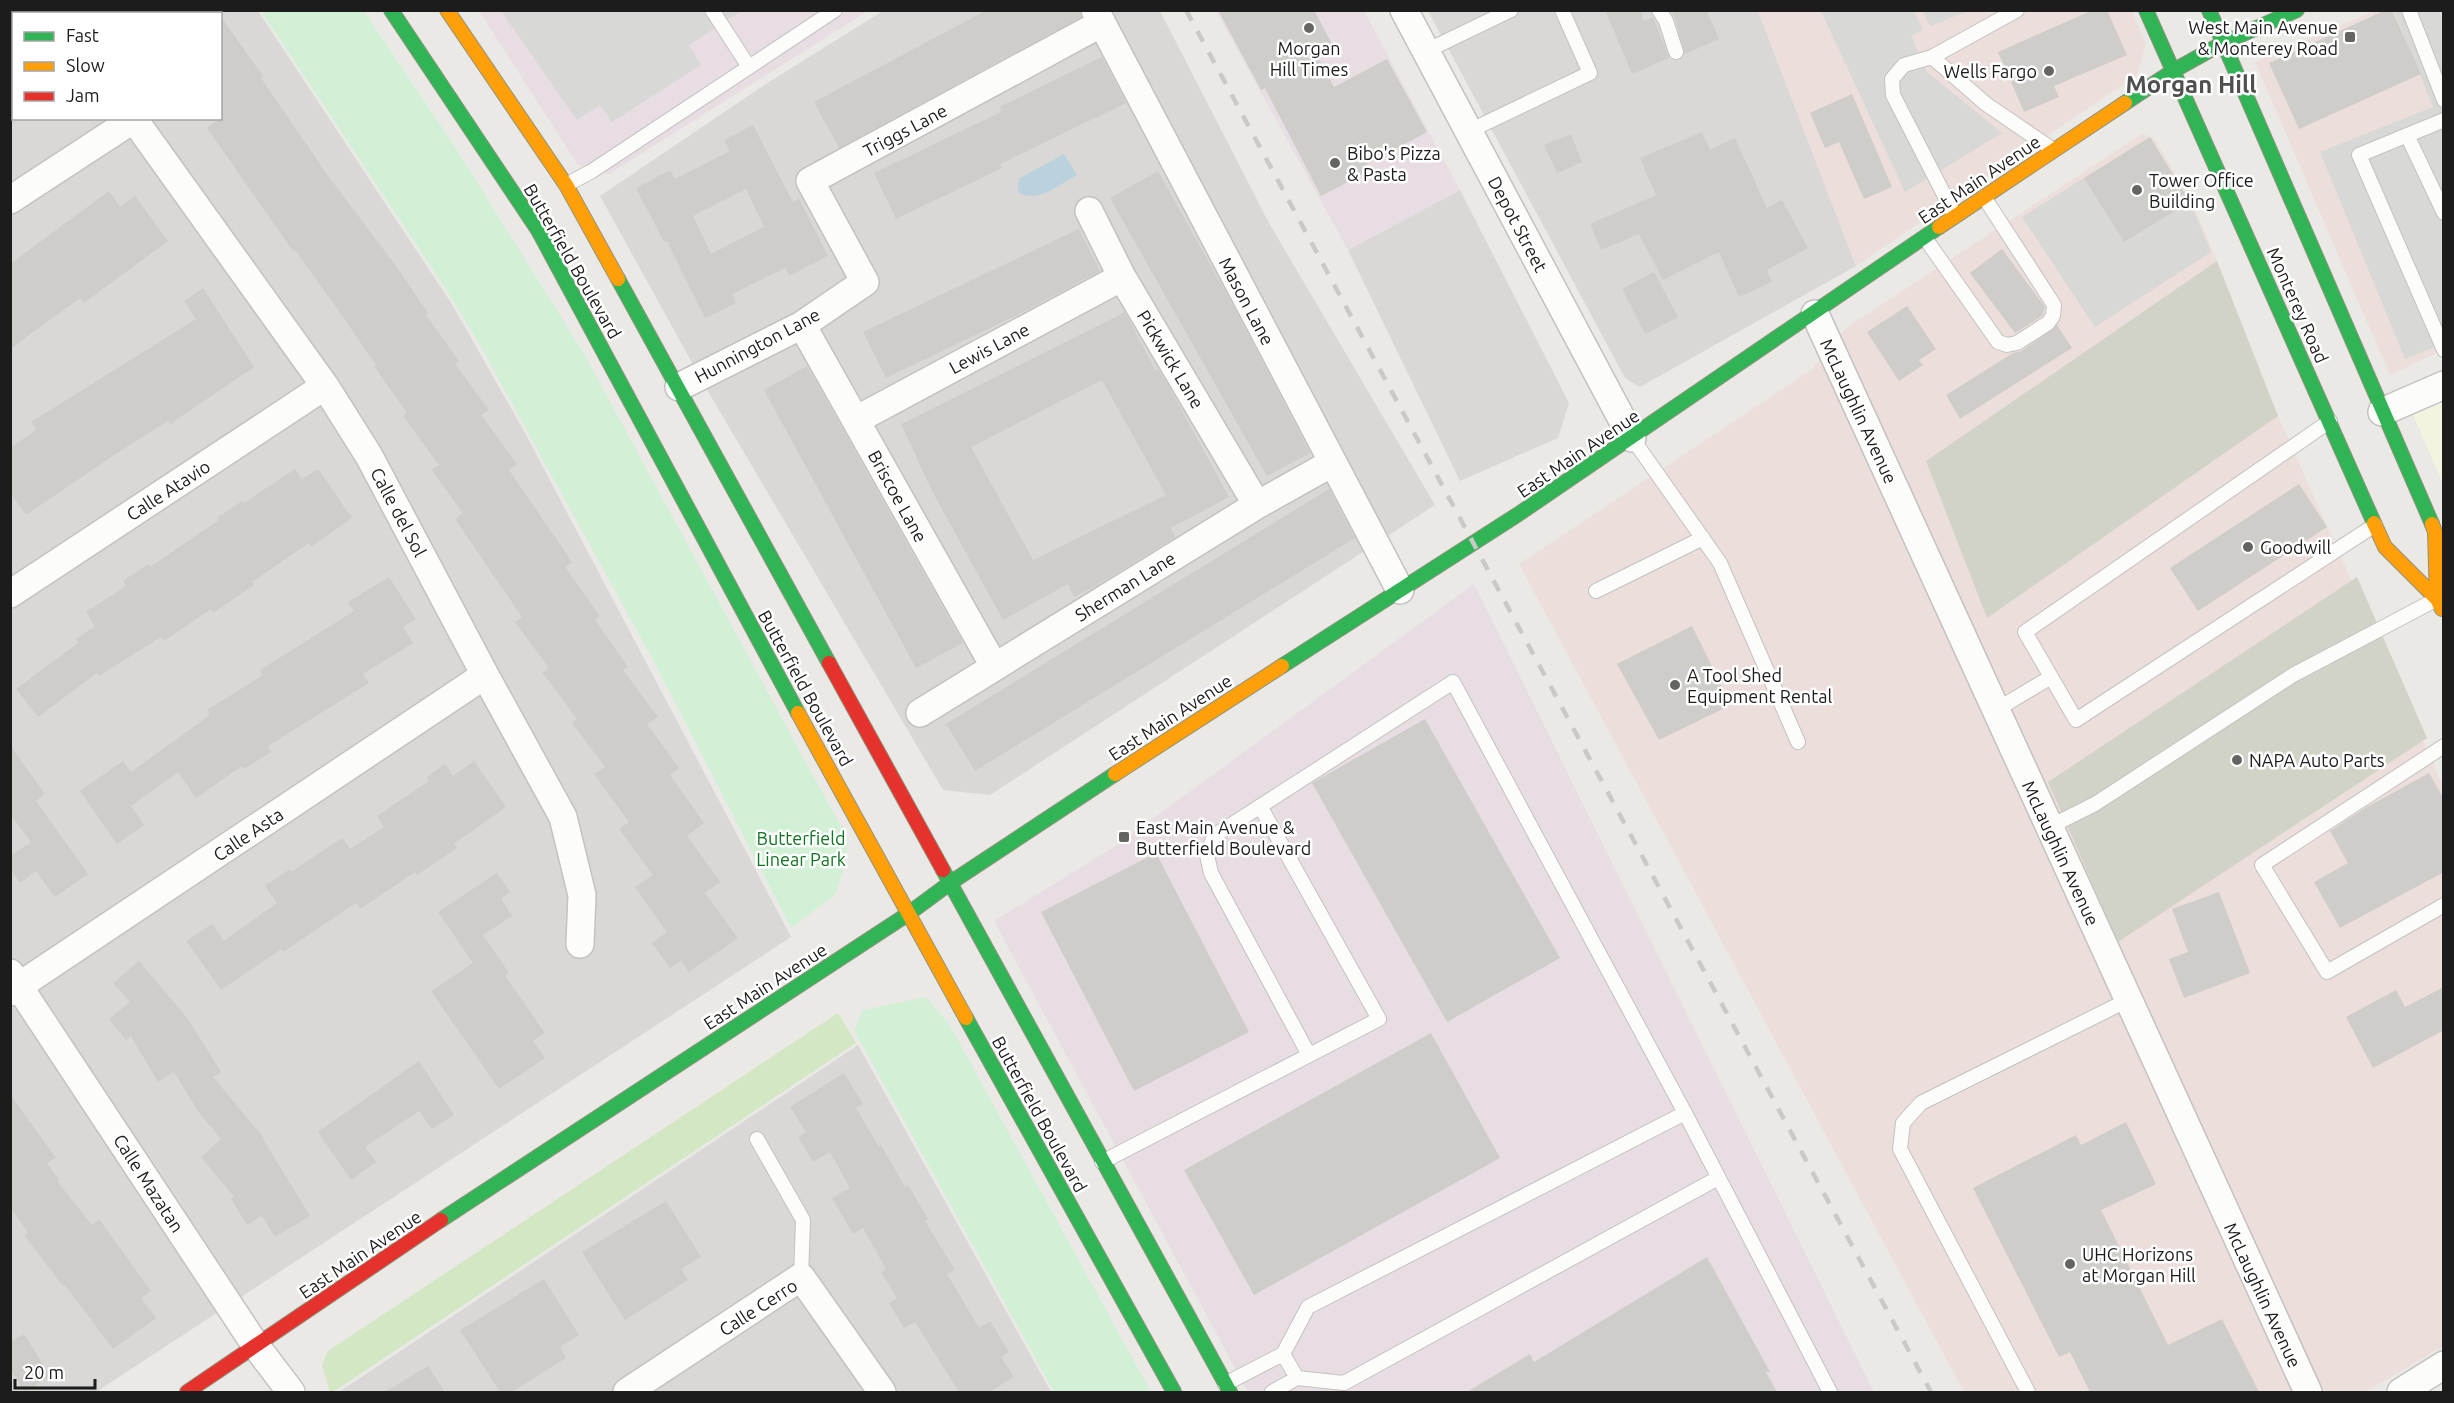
<svg xmlns="http://www.w3.org/2000/svg" width="2454" height="1403" viewBox="0 0 2454 1403" font-family="Ubuntu,sans-serif">
<style>
.residential{fill:#d9d8d6;fill-rule:evenodd}
.commercial{fill:#ecdeda}
.industrial{fill:#e8dde3}
.education{fill:#f3f4df}
.religious{fill:#d8d8d6}
.construction{fill:#d2d3c7}
.grass{fill:#d3e7c4}
.park{fill:#d2f0d6}
.water{fill:#b9d2dd}
.building{fill:#cecdca;fill-rule:evenodd}
.lines{fill:none;stroke-linecap:round;stroke-linejoin:round}
.lane-casing{stroke:#c3c2c1;stroke-width:16}
.street-casing{stroke:#c3c2c1;stroke-width:30}
.fast-casing{stroke:#8f937e;stroke-width:16}
.slow-casing{stroke:#8f937e;stroke-width:16}
.jam-casing{stroke:#8f937e;stroke-width:16}
.lane{stroke:#fcfcfb;stroke-width:14}
.street{stroke:#fcfcfb;stroke-width:27}
.fast{stroke:#30b455;stroke-width:14}
.slow{stroke:#ff9f0a;stroke-width:14}
.jam{stroke:#e5322d;stroke-width:14}
.rail{stroke:#c9c9c8;stroke-width:4.5;stroke-dasharray:12 12;stroke-linecap:butt}
.poi-dot{fill:#646462;stroke:#fff;stroke-width:2}
.labels{text-anchor:middle;dominant-baseline:central;stroke-width:5;stroke-linejoin:round;paint-order:stroke}
.poi-label{font-size:18px;fill:#1c1c1c;stroke:#fff;text-anchor:start}
.street-label{font-size:18px;fill:#1c1c1c;stroke:#fff}
.park-label{font-size:18px;fill:#107421;stroke:#fff}
.district-label{font-size:24px;font-weight:bold;fill:#4f4f4f;stroke:#fff}
</style>
<rect width="100%" height="100%" fill="#eae9e5"/>
<!-- residential -->
<path class="residential" d="M10,11h248l195,295 72,127 266,504 -695,455h-85zM14,14h206v104h-206z
M883,11h277l109,212 166,282 -445,290 -47,-5 -237,-402 -106,-192 169,-114z
M1428,11h330l98,255 -216,121 -15,-9z
M1460,190l109,213 -11,35 -98,43 -112,-231z
M858,1045l193,347h-712z"/>
<!-- commercial -->
<path class="commercial" d="M1758,11h374l14,33 -9,31 -281,191z
M2375,11h68v339l-53,25 -135,-313z
M2142,134l12,4 39,66 24,57 61,155 165,370v560l-78,46h-401l-445,-828 292,-194 35,-42z"/>
<!-- industrial -->
<path class="industrial" d="M479,11h389l-259,163 -31,-9z
M1216,11h148l96,179 -112,60z
M1474,584l400,808h-626l-254,-471 120,-74z"/>
<!-- education -->
<path class="education" d="M2443,402v82l-30,-69z"/>
<!-- religious -->
<path class="religious" d="M501,11h240l-52,34 12,20 -89,57 -12,-17 -23,15z
M1821,11h93l9,19 -12,5 16,37 75,61 -97,59z
M1923,11h45l-38,15z
M2394,11h45l5,10 -1,323 -38,15 -85,-207 113,-45z
M2084,178l40,64 66,-40 21,50 -116,75 -73,-110z"/>
<!-- construction -->
<path class="construction" d="M2217,261l61,155 -291,202 -61,-157z
M2357,577l70,161 -309,204 -70,-160z"/>
<!-- grass -->
<path class="grass" d="M838,1013l18,30 -523,349h-3l-8,-27 6,-14z"/>
<!-- park -->
<path class="park" d="M261,11h103l93,139 127,204 264,486 -5,30 -8,25 -44,33 -140,-272 -171,-311 -34,-56z
M926,997l23,27 202,368h-97l-200,-362 9,-20z"/>
<!-- water -->
<path class="water" d="M1064,154l13,21c-17,9 -38,28 -58,18l-1,-8 2,-7z"/>
<!-- building -->
<path class="building" d="M987,10h92l2,7 -242,131 -25,-46z
M1218,10h96l18,34 -16,9 18,34 53,-28 40,73 -61,33 3,6 -48,25 -56,-108 -4,2z
M1605,10h35l4,11 9,-4 16,41 -37,16z
M1670,10h36l13,29 -34,15 -10,-36z
M2093,10h14l20,45 -73,31 5,11 -35,15 -26,-60z
M2386,10h6l29,64 -122,55 -30,-66z
M220,16l43,60 -2,2 65,95 70,93 32,47 -3,1 34,47 -4,3 34,46 -8,5 36,49 -8,6 63,92 -7,5 35,49 -5,4 33,47 -5,3 35,47 -11,7 32,44 -9,7 34,48 -17,13 33,46 -15,11 33,45 -49,34 -8,-11 -11,7 -18,-25 15,-11 -32,-45 18,-12 -34,-46 10,-7 -35,-48 11,-7 -33,-44 5,-4 -35,-47 7,-4 -34,-46 7,-5 -67,-98 8,-6 -31,-43 7,-5 -36,-49 4,-3 -33,-47 2,-1 -33,-48 -48,-67 -2,1 -86,-123 13,-10z
M1102,57l24,46 -126,61 2,4 -106,51 -22,-46 127,-61 -2,-5z
M1852,94l40,93 -28,12 -25,-57 -14,6 -15,-35z
M753,125l40,77 6,-4 29,58 -39,20 -4,-8 -53,26 4,9 -31,15 -38,-77 -3,1 -28,-54 34,-18 5,9 55,-28 -6,-11zM746,189l18,38 -53,27 -18,-38z
M1702,132l8,18 25,-12 32,70 15,-8 26,48 -41,22 5,12 -33,15 -20,-45 -56,28 -24,-46 -38,16 -11,-26 66,-29 -16,-37z
M1571,134l11,28 -25,11 -13,-28z
M2150,137l40,65 -66,40 -40,-64z
M1158,171l78,140 74,142 -43,23 -157,-278z
M109,191l11,16 15,-11 33,45 -84,62 -4,-5 -70,51v-85z
M1079,229l21,42 -77,41 -137,66 -23,-46z
M2002,249l43,58 -3,9 -27,17 -45,-60z
M1654,272l24,45 -33,17 -23,-45z
M203,288l51,79 -84,57 -2,-3 -48,30 -94,64 -16,-22v-45l26,-18 -5,-8 165,-103 -12,-18z
M1907,306l29,43 -17,11 4,5 -24,16 -32,-49z
M1125,312l30,58 3,-1 11,18 60,110 -58,31 4,9 -81,50 -20,10 -6,-13 -65,36 -71,-129 -31,-67zM1102,380l64,115 -133,65 -62,-113z
M2057,325l15,23 -112,71 -14,-24 67,-42 9,-2z
M807,366l156,277 -47,25 -152,-278z
M295,469l7,10 16,-10 34,49 -41,29 -2,-4 -57,39 2,3 -41,28 -2,-4 -47,32 -3,-4 -62,39 -2,-3 -59,44 -22,-28 62,-46 -2,-4 19,-13 -9,-14 40,-26 -3,-5 25,-17 2,3 69,-47 -2,-2 25,-17 2,2z
M2299,484l28,43 -129,84 -28,-43z
M1329,489l26,49 -380,233 -29,-47z
M389,577l27,42 -13,8 10,16 -50,31 6,9 -101,63 3,6 -27,17 -2,-3 -46,32 -18,-26 -47,34 13,19 -27,19 -37,-53 43,-30 8,11 79,-57 -3,-5 56,-35 -3,-5 94,-59 -6,-9z
M1692,626l39,79 -72,35 -42,-76z
M1425,719l135,239 -113,64 -135,-239z
M10,745l35,49 -9,7 52,73 -33,23 -19,-26 -16,12 -10,-14v-13l21,-14 -21,-28z
M474,761l32,46 -52,37 3,4 -40,27 -2,-3 -55,37 -4,-6 -73,49 -2,-3 -60,41 -35,-49 26,-17 12,17 53,-38 -12,-17 25,-17 1,3 51,-34 8,11 34,-22 -7,-11 52,-35 -2,-4 18,-13 8,12z
M2429,773l15,26v73l-104,56 -26,-46 34,-19 -18,-32 37,-24z
M1156,853l93,179 -115,59 -93,-179z
M497,873l13,19 -9,6 11,18 -29,19 26,38 -4,3 40,57 -12,8 12,17 -46,31 -68,-98 42,-28 -35,-51z
M2219,892l31,81 -66,25 -15,-39 19,-7 -16,-43z
M139,961l49,58 33,53 -8,5 51,61 -1,1 47,77 -35,21 -13,-21 -15,9 -16,-26 3,-2 -33,-40 20,-18 -21,-25 -26,-42 -16,10 -27,-46 -5,4 -17,-21 21,-17 -17,-19z
M2444,987v43l-71,38 -27,-51 50,-27 9,17z
M1431,1033l69,125 -246,137 -70,-125z
M419,1061l35,54 -22,14 -13,-18 -54,36 11,15 -25,18 -33,-48z
M844,1073l19,31 -7,4 23,39 2,-2 24,42 3,-2 20,34 -3,2 30,49 -8,4 32,54 11,-7 19,31 -8,5 13,20 -25,15h-30l-44,-70 -11,6 -15,-25 8,-5 -16,-26 5,-3 -23,-41 -10,6 -21,-36 18,-10 -20,-36 -17,10 -15,-25 8,-5 -16,-25z
M10,1094l46,64 -9,5 12,17 -2,1 35,44 7,-6 52,72 -10,7 15,20 -43,31 -48,-64 -2,1 -39,-51 4,-2 -18,-26z
M2126,1122l30,62 -55,26 67,135 54,-26 37,73h-169l-20,-40 -11,5 -86,-169 103,-53 5,10z
M666,1201l35,56 -20,12 7,11 -63,40 -43,-68z
M1707,1257l63,115h-4l11,20h-310l63,-38 4,8z
M544,1279l35,56 -19,12 6,11 -54,34h-12l-40,-62z
M24,1334l26,42 -25,16 -15,-23v-27z
M428,1366l17,26h-60z"/>
<g class="lines">
<!-- lane casing -->
<g class="lane-casing">
<path id="lane" d="M712,10l37,57
M1659,10l7,11 10,31
M2409,10l35,90
M1426,51l85,-41
M1932,57l54,47 66,45
M2444,120l-85,35 85,195
M1469,131l121,-58 -28,-63
M2407,135l37,78
M566,185l26,-14 243,-161
M1955,216l-62,-121 -1,-16 12,-14 28,-8 85,-47
M1925,238l73,104 9,3 10,-2 31,-20 5,-7 1,-11 -70,-108
M2330,421l-305,211 51,88 299,-195
M1632,438l88,125 78,179
M1596,591l107,-53
M1996,710l55,-33
M2444,746l-182,119 65,107 117,-67
M2049,827l46,-23 198,-129 144,-76
M1309,1055l-98,-182 -4,-18 7,-19 239,-154 232,431 145,279
M757,1139l46,81 -2,57
M1102,1162l277,-143 -119,-213
M1283,1354l14,24
M1225,1384l58,-30 25,-47 377,-194
M1272,1392l25,-14 47,5 374,-205
M2028,1392l-128,-243 3,-26 18,-20 207,-103"/>
</g>
<!-- street casing -->
<g class="street-casing">
<path id="street" d="M69,10l2,4
M1095,10l305,580
M1404,10l228,428
M133,118l192,268 44,70 116,219 78,142 19,78 -2,49
M10,200l124,-81
M1089,211l33,66 135,228
M1815,314l493,1078
M802,325l192,341
M679,387l123,-62 63,-43 -55,-101 292,-158
M2382,412l62,-27
M856,420l266,-143
M10,594l315,-208
M920,713l337,-208 75,-42
M10,973l246,373 35,46
M10,992l475,-317
M627,1392l174,-115 81,115
M2401,1392l43,-27"/>
</g>
<!-- fast casing -->
<g class="fast-casing">
<path id="fast" d="M391,10l147,220 260,483
M2146,10l228,513
M2209,10l223,514
M2125,103l48,-32 50,-28 74,-33
M618,279l211,384
M1282,666l235,-151 422,-288
M943,870l287,522
M966,1018l208,374
M441,1220l467,-306 42,-31 165,-109"/>
</g>
<!-- slow casing -->
<g class="slow-casing">
<path id="slow" d="M447,10l119,175 52,94
M1939,227l186,-124
M2374,523l11,24 52,52
M2432,524l3,8 2,67 5,10
M798,713l168,305
M1115,774l167,-108"/>
</g>
<!-- jam casing -->
<g class="jam-casing">
<path id="jam" d="M829,663l114,207
M187,1392l254,-172"/>
</g>
<!-- lane -->
<use href="#lane" class="lane"/>
<!-- street -->
<use href="#street" class="street"/>
<!-- fast -->
<use href="#fast" class="fast"/>
<!-- slow -->
<use href="#slow" class="slow"/>
<!-- jam -->
<use href="#jam" class="jam"/>
<!-- rail -->
<path class="rail" d="M1186,10l745,1382"/>
</g>
<!-- markers -->
<g class="poi-dot">
<circle cx="1309" cy="28" r="6"/>
<rect x="2344" y="31" width="12" height="12" rx="3"/>
<circle cx="2049" cy="71" r="6"/>
<circle cx="1335" cy="163" r="6"/>
<circle cx="2137" cy="190" r="6"/>
<circle cx="2248" cy="547" r="6"/>
<circle cx="1675" cy="685" r="6"/>
<circle cx="2237" cy="760" r="6"/>
<rect x="1118" y="831" width="12" height="12" rx="3"/>
<circle cx="2070" cy="1264" r="6"/>
</g>
<g class="labels">
<!-- poi labels -->
<g class="poi-label">
<text x="2338" y="27" text-anchor="end">West Main Avenue<tspan x="2338" dy="21">&amp; Monterey Road</tspan></text>
<text x="1309" y="48" text-anchor="middle">Morgan<tspan x="1309" dy="21">Hill Times</tspan></text>
<text x="2037" y="71" text-anchor="end">Wells Fargo</text>
<text x="1347" y="153">Bibo's Pizza<tspan x="1347" dy="21">&amp; Pasta</tspan></text>
<text x="2149" y="180">Tower Office<tspan x="2149" dy="21">Building</tspan></text>
<text x="2260" y="547">Goodwill</text>
<text x="1687" y="675">A Tool Shed<tspan x="1687" dy="21">Equipment Rental</tspan></text>
<text x="2249" y="760">NAPA Auto Parts</text>
<text x="1136" y="827">East Main Avenue &amp;<tspan x="1136" dy="21">Butterfield Boulevard</tspan></text>
<text x="2082" y="1254">UHC Horizons<tspan x="2082" dy="21">at Morgan Hill</tspan></text>
</g>
<!-- street labels -->
<g class="street-label">
<text transform="translate(905 130) rotate(-28)">Triggs Lane</text>
<text transform="translate(1979 179) rotate(-34)">East Main Avenue</text>
<text transform="translate(1518 224) rotate(62)">Depot Street</text>
<text transform="translate(573 261) rotate(60)">Butterfield Boulevard</text>
<text transform="translate(1247 301) rotate(62)">Mason Lane</text>
<text transform="translate(2298 305) rotate(66)">Monterey Road</text>
<text transform="translate(757 345) rotate(-28)">Hunnington Lane</text>
<text transform="translate(989 348) rotate(-28)">Lewis Lane</text>
<text transform="translate(1171 359) rotate(59)">Pickwick Lane</text>
<text transform="translate(1859 411) rotate(65)">McLaughlin Avenue</text>
<text transform="translate(1578 453) rotate(-34)">East Main Avenue</text>
<text transform="translate(168 490) rotate(-33)">Calle Atavio</text>
<text transform="translate(898 496) rotate(61)">Briscoe Lane</text>
<text transform="translate(399 512) rotate(62)">Calle del Sol</text>
<text transform="translate(1125 586) rotate(-32)">Sherman Lane</text>
<text transform="translate(806 688) rotate(61)">Butterfield Boulevard</text>
<text transform="translate(1170 717) rotate(-33)">East Main Avenue</text>
<text transform="translate(248 834) rotate(-34)">Calle Asta</text>
<text transform="translate(2061 853) rotate(65)">McLaughlin Avenue</text>
<text transform="translate(765 986) rotate(-33)">East Main Avenue</text>
<text transform="translate(1040 1114) rotate(61)">Butterfield Boulevard</text>
<text transform="translate(149 1183) rotate(57)">Calle Mazatan</text>
<text transform="translate(360 1254) rotate(-34)">East Main Avenue</text>
<text transform="translate(2263 1295) rotate(65)">McLaughlin Avenue</text>
<text transform="translate(758 1307) rotate(-33)">Calle Cerro</text>
</g>
<!-- park labels -->
<g class="park-label">
<text x="801" y="838">Butterfield<tspan x="801" dy="21">Linear Park</tspan></text>
</g>
<!-- district labels -->
<g class="district-label">
<text x="2191" y="84">Morgan Hill</text>
</g>
</g>
<!-- border -->
<rect width="2454" height="1403" fill="none" stroke="#1c1c1c" stroke-width="24"/>
<!-- legend -->
<rect x="12" y="12" width="210" height="108" fill="#ffffff" stroke="#a4a4a4" stroke-width="1.5"/>
<rect x="24" y="32" width="30" height="9" fill="#30b455" stroke="#a4a4a4" stroke-width="1.5"/>
<text x="66" y="42" font-size="18" fill="#1c1c1c">Fast</text>
<rect x="24" y="62" width="30" height="9" fill="#ff9f0a" stroke="#a4a4a4" stroke-width="1.5"/>
<text x="66" y="72" font-size="18" fill="#1c1c1c">Slow</text>
<rect x="24" y="92" width="30" height="9" fill="#e5322d" stroke="#a4a4a4" stroke-width="1.5"/>
<text x="66" y="102" font-size="18" fill="#1c1c1c">Jam</text>
<!-- scale -->
<path d="M15 1379v9h80v-9" fill="none" stroke="#1c1c1c" stroke-width="3"/>
<text x="24" y="1379" font-size="18" fill="#1c1c1c" stroke="#ffffff" stroke-width="4.5" paint-order="stroke">20 m</text>
</svg>
